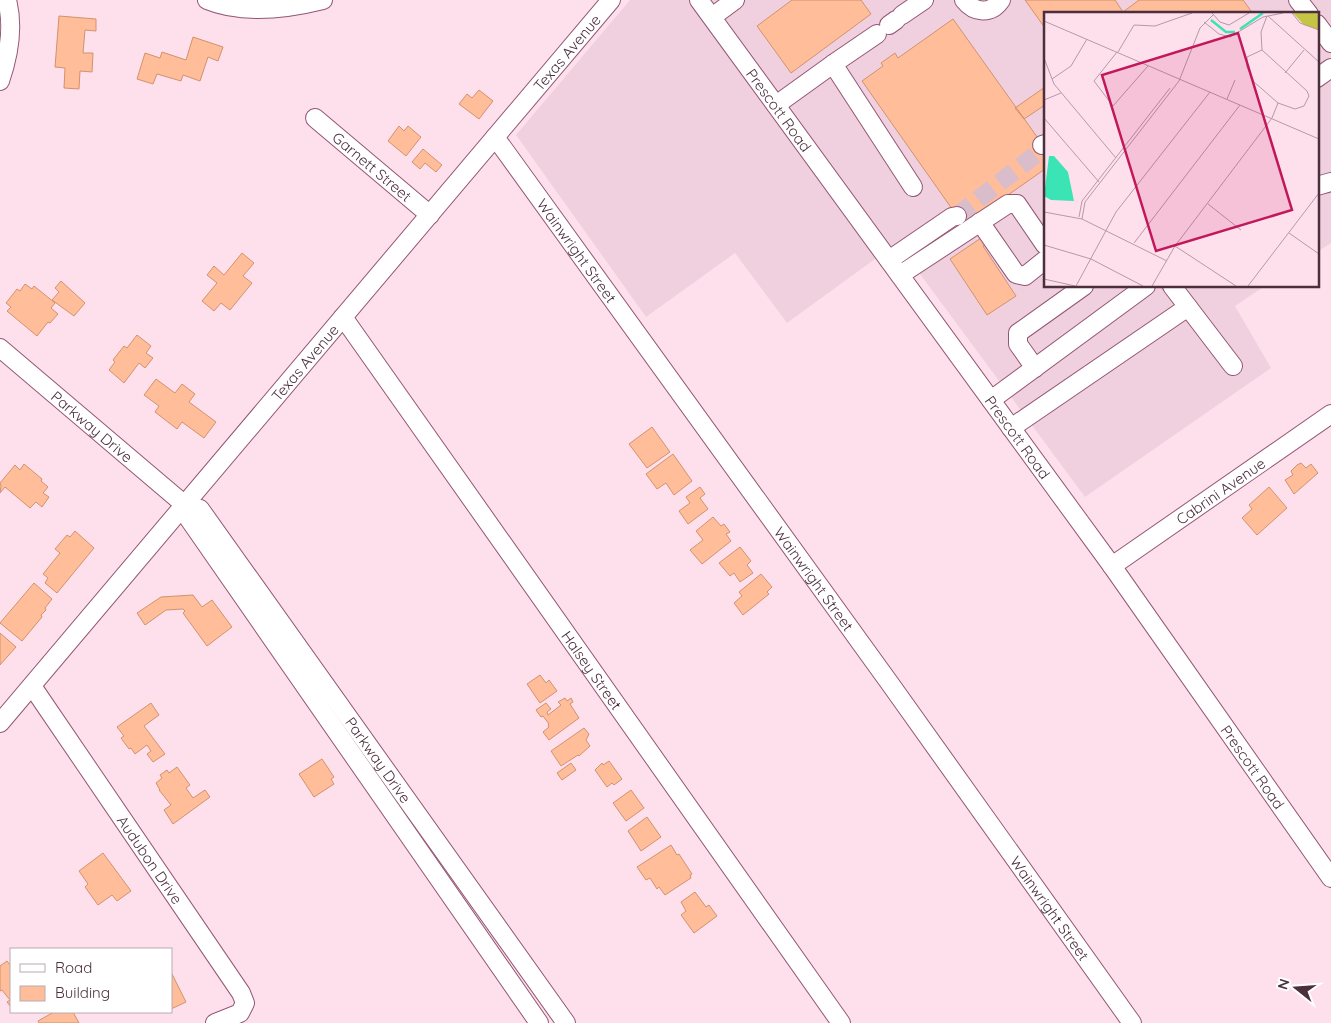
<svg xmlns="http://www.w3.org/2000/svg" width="1331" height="1023" viewBox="0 0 1331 1023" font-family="Quicksand,sans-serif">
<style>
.built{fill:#f0d0de}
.building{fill:#ffbd99;stroke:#d1926f}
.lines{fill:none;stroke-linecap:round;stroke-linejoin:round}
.minor-tunnel{stroke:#dabdca;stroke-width:18;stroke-dasharray:18 9;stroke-linecap:butt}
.minor-casing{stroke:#945675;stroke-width:20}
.minor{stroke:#fff;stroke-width:18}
.labels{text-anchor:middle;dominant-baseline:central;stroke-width:4.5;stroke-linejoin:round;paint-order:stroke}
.street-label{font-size:15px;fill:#4b2f3c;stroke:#fff}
.inset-river{fill:none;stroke:#3be4b5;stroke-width:2.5}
.inset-road{fill:none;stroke:#b699a6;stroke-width:1}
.view{fill:#c2185b;fill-opacity:0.15;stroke:#c2185b;stroke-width:2.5}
.inset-edge{fill:none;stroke:#4b2f3c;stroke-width:2.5}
</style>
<rect width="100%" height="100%" fill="#fee0ed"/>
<!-- built -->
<path class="built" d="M630,0h701v243l-14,9v-238h-272v272h220l-30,20 36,62 -186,129 -188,-254 -110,80 -52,-70 -89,64 -130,-182z"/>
<!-- building -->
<path class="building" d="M792,0h69l10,14 -80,59 -34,-47z
M1025,0h90l8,12 16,-12h104l8,11 -4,3h-202v14z
M59,16l37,3v12l-11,-1 -2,23h10l-1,19 -12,-1 -1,18 -15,-1 1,-20 -10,-1z
M953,19l92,129v21l-81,57 -102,-145 21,-15 -2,-3 14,-10 3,5z
M193,37l30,10 -5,14 -10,-4 -8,24 -17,-6 -2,6 -24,-7 -4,10 -16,-5 8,-26 15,5 2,-6 24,8z
M1045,87v18l-21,14 -9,-11z
M479,90l14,11 -14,18 -20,-15 8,-10 5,4z
M399,126l5,5 4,-5 13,11 -15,19 -18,-15z
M423,149l19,16 -6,7 -11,-9 -5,6 -8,-7z
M984,236l4,7 -5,3 33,50 -29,19 -37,-56z
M242,253l12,10 -11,13 9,7 -22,27 -9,-7 -7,8 -12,-10 15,-18 -10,-8 7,-9 10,9z
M61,281l24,22 -11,13 -22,-16 7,-8 -4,-4z
M25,284l7,5 2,-3 21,17 -4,5 7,6 -8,9 -2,-1 -11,14 -30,-25 4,-4 -5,-4 11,-14 3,2z
M137,335l14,11 -5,7 7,5 -8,10 -6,-5 -15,20 -15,-13 6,-8 -2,-2 11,-14 3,2z
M156,379l19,14 7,-9 13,10 -6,8 27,20 -12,16 -22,-16 -5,7 -22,-17 4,-6 -15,-11z
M652,427l18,25 -23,16 -18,-24z
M673,454l19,27 -18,14 -8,-12 -9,6 -11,-15z
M1301,463l5,5 5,-4 7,9 -24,21 -9,-14 8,-5 -2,-4 6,-6z
M24,464l18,15 -1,2 7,6 -5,6 6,4 -7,10 -6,-5 -6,6 -25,-21 -5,6 1,-7 -1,-3 15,-18 5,5z
M700,487l5,7 -5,4 8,11 -20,15 -9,-13 11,-8 -4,-6z
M1269,487l18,21 -30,27 -15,-17 10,-9 -3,-4z
M713,517l8,9 3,-2 6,8 -4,2 5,7 -29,23 -12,-14 13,-10 -7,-9z
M75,531l19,17 -37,45 -12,-10 3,-5 -5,-4 17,-21 -5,-4 12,-14 3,2z
M740,547l11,14 -4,4 6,8 -13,9 -6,-9 -4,3 -11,-13z
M761,574l11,13 -5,5 2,2 -26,21 -9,-12 8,-7 -3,-4z
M34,583l18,16 -7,9 1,2 -5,5 1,2 -20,24 -22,-18z
M193,595l9,12 10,-7 20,27 -25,19 -24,-33 2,-2 -2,-2 -17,1 -21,15 -8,-12 24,-16z
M0,633l16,14 -16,18z
M540,675l6,8 3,-3 8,11 -17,12 -13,-19z
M565,698l2,3 4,-3 2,4 -3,2 9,14 -30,22 -6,-8 6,-5 -1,-2 1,-1 -6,-8 -2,1 -5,-7 10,-7 5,6 -4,3 1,3 13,-10 -3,-3z
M151,703l8,12 -15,11 21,28 -12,8 -6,-8 4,-3 -4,-6 -12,9 -4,-6 -2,1 -8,-11 3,-2 -7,-9z
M584,728l5,6 -3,6 4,6 -11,10 -1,-1 -17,11 -10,-15z
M322,759l12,18 -3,2 3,5 -20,13 -15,-23z
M609,761l13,18 -8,6 -2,-2 -5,4 -12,-17 7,-7 1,2z
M571,763l5,7 -14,10 -5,-7z
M177,767l13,18 -4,3 7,10 12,-8 5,7 -37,27 -9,-14 7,-5 -12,-15h1l-4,-7 6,-5 -2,-3 7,-5 2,3z
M631,790l13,18 -18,13 -13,-18z
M647,817l14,20 -20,14 -13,-20z
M671,845l6,10 2,-1 13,20 -2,1 1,3 -26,17 -6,-8 -2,2 -7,-11 -4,2 -9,-13z
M103,853l28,38 -14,10 -5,-6 -14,10 -13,-18 3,-3 -9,-13z
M695,892l11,15 3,-2 8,11 -23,17 -13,-18 5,-4 -5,-9z
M7,961l4,5v41l-4,-5 3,-2 -8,-10 -2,1v-25z
M171,972l15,30 -15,7z
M54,1012h19l6,11h-40l-1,-2z"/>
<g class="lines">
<!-- minor-tunnel -->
<path class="minor-tunnel" d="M957,216l87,-68"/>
<!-- minor casing -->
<g class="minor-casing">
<g id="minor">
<path d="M207,0c36,15 80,9 116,0"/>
<path id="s1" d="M699,0l413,566 219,312"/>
<path d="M964,0c10,13 27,15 37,0"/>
<path d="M1298,0l11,14"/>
<path d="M902,15l22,-15"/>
<path d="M712,17l23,-17"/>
<path d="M1317,24l14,19"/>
<path d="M889,25l7,-5"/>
<path d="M833,64l44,-30"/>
<path d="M1317,78l14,-10"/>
<path d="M0,81c9,-26 14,-54 7,-81"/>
<path d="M776,105l57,-41 80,123"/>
<path id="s2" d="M315,118l115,97"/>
<path id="s3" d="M495,137l396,548 241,338"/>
<path d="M1042,145l3,-1"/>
<path d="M1317,186l14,-4"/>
<path d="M980,222l36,52 9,2 20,-16"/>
<path d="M889,260l63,-43 5,-1"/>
<path d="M900,275l108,-71h9l28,41"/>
<path d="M1172,286l16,21"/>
<path id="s4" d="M343,317l498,706"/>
<path id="s5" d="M0,348l185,157 15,4 366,514"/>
<path d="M1035,368l-17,-24v-11l66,-47"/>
<path d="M991,400l155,-114"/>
<path d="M1011,428l177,-121 45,59"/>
<path d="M185,505l4,14 350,504"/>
<path id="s6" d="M1112,566l219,-152"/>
<path id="s7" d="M32,686l209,307 4,10 -5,10 -25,10"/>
<path id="s8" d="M0,723l611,-723"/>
</g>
</g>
<!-- minor -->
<use href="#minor" class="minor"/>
</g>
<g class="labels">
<!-- street labels -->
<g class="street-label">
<text stroke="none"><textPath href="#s8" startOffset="878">Texas Avenue</textPath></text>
<text stroke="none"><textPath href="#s1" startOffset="136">Prescott Road</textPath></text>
<text stroke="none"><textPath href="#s2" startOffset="75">Garnett Street</textPath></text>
<text stroke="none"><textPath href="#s3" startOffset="140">Wainwright Street</textPath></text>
<text stroke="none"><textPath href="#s8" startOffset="472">Texas Avenue</textPath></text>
<text stroke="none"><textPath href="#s5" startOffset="121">Parkway Drive</textPath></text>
<text stroke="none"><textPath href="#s1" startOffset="541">Prescott Road</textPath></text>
<text stroke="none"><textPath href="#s6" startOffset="132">Cabrini Avenue</textPath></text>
<text stroke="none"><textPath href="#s3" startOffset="545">Wainwright Street</textPath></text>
<text stroke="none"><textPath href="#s4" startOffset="432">Halsey Street</textPath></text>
<text stroke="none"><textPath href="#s5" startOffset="566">Parkway Drive</textPath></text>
<text stroke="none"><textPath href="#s1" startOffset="946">Prescott Road</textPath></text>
<text stroke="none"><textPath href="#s7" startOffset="210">Audubon Drive</textPath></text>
<text stroke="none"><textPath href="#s3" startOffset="950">Wainwright Street</textPath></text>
</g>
</g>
<!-- overview -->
<g transform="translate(1044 12)">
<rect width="275" height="275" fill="#fee0ed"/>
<path d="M249,1h26v17l-15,-5z" fill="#c4c542"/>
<path d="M5,144h5l14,16 6,29 -23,-1 -7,-4z" fill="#3be4b5"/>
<path class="inset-river" d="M167,8l15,12h9M196,17l23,-16"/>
<path class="inset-road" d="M168,1l8,9 9,3 20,-12M248,1l8,10 19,7M224,4l51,46M0,9l275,118M160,10l15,12 11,3 33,-20 20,-4M218,38l-15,7v10l7,15 24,21 17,6 9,-3 5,-10 -2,-5 -45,-41 -1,-18 6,-16M73,40l-23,29 19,25 35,-40M74,40l16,-27 21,1 37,-13M0,46l10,26 62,74M241,61l19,-23M8,67l19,-13 16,-27M183,87l8,-19M0,88l17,-7M0,106l55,64M164,192l33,26M0,200l38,7 85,42M35,205l3,-16 88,-113M38,207l3,-17 94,-121 21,-53 13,-13M245,221l30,21M90,231l106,-138M0,233l47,14 52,27M131,234l61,40M0,267l31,7M32,274l40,-74 94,-120M108,274l23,-40 97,-128 6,-15M204,274l71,-93"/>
<path class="view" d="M194,21l54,177 -136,41 -54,-176z"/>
<rect width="275" height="275" class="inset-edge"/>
</g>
<!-- legend -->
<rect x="10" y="948" width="162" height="65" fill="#ffffff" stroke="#b7acb1"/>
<rect x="20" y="964" width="25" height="8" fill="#ffffff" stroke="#b7acb1"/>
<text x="55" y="973" font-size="15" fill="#4b2f3c">Road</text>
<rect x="20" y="986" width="25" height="15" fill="#ffbd99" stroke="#b7acb1"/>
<text x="55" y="998" font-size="15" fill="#4b2f3c">Building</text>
<!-- north arrow -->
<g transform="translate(1296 988) rotate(287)" stroke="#ffffff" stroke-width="4" paint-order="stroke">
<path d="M0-4L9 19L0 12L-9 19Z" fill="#4b2f3c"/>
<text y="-8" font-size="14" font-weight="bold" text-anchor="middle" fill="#4b2f3c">N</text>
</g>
</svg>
